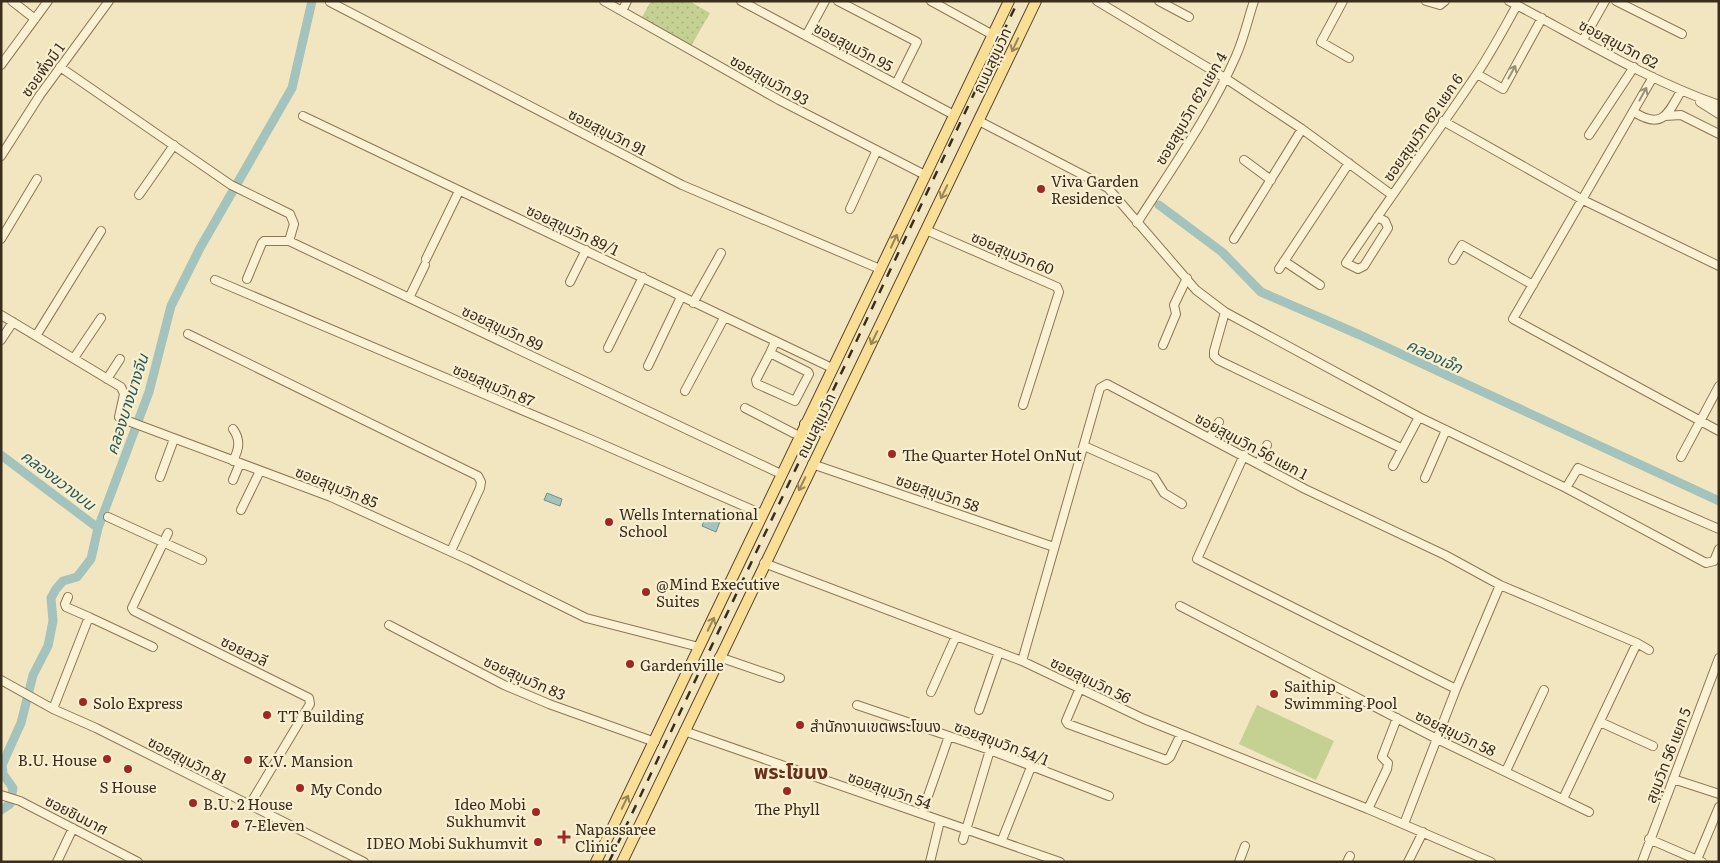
<svg xmlns="http://www.w3.org/2000/svg" width="1720" height="863" viewBox="0 0 1720 863" font-family="Literata,'Noto Sans Thai',serif">
<style>
.grass{fill:#c5d093}
.garden{fill:url(#garden-dots)}
.water{fill:#a3c3bc;stroke:#69928a}
.lines{fill:none;stroke-linecap:round;stroke-linejoin:round}
.canal{stroke:#a3c3bc;stroke-width:9}
.minor-casing{stroke:#8c7656;stroke-width:10}
.major-casing{stroke:#59442b;stroke-width:12}
.minor{stroke:#fbf2d4;stroke-width:8}
.major{stroke:#f8df95;stroke-width:10}
.rail{stroke:#3a2d1c;stroke-width:2.5;stroke-dasharray:9 9;stroke-linecap:butt}
.oneway{stroke:#998658}
.oneway2{stroke:#9a9078}
.poi-dot{fill:#9f2922;stroke:#f8efd0;stroke-width:2}
.labels{text-anchor:middle;dominant-baseline:central;stroke-width:4.5;stroke-linejoin:round;paint-order:stroke}
.street-label{font-size:15px;fill:#3a2d1c;stroke:#f8efd0}
.poi-label{font-size:15px;fill:#3a2d1c;stroke:#f8efd0;text-anchor:start}
.water-label{font-size:16px;font-style:italic;fill:#2a5b5b;stroke:#f8efd0}
.district-label{font-size:20px;font-weight:bold;fill:#6a2f18;stroke:#f8efd0}
</style>
<defs>
<pattern id="garden-dots" width="8" height="8" patternUnits="userSpaceOnUse" patternTransform="scale(1.25)"><rect width="8" height="8" fill="#c5d093"/><path d="M2 2h.1M6 6h.1" fill="none" stroke="#aab37e" stroke-width="1.8" stroke-linecap="round"/></pattern>
</defs>
<rect width="100%" height="100%" fill="#f1e6c0"/>
<!-- grass -->
<path class="grass" d="M1257,705l77,36 -18,39 -77,-36z"/>
<!-- garden -->
<path class="garden" d="M651,1h38l21,12 -19,33 -50,-27z"/>
<!-- water -->
<path class="water" d="M547,493l15,6 -2,7 -16,-6z
M707,513l14,6 -5,13 -14,-6z"/>
<g class="lines">
<!-- canal -->
<path class="canal" d="M1159,205l63,47 39,40 99,43 359,166
M1,455l97,73
M1,810l9,-6 3,-16 -10,-14 -1,-9 19,-42 12,-48 15,-29 5,-25 -2,-23 5,-9 7,-8 14,-4 14,-18 7,-31 51,-136 22,-86 29,-58 92,-160 20,-87"/>
<!-- minor casing -->
<g class="minor-casing">
<path id="minor" d="M12,1l23,18
M604,1l175,99 146,75
M741,1l213,114
M838,1l79,41 -21,42
M931,1l62,34
M1097,1l128,77 77,51 90,66
M1159,1l30,16
M1343,1l-22,41 28,16
M1426,1l14,4 5,-4
M1509,1c69,36 136,78 210,104
M1616,1l66,33
M330,2l352,183 198,84
M622,11l5,-10
M806,36l19,-35
M1583,40l22,-39
M1,65l47,-64
M60,67l171,118 59,29 4,10 -5,17 492,233
M1477,74l26,15 39,-71
M1653,77l-140,242 206,112
M1700,102l19,12
M1634,112c28,18 34,2 47,-21
M303,116l529,252
M1665,116l16,-1 38,19
M979,121l129,67 88,102 29,22 194,105 147,71 140,75 8,-2 5,-12
M1443,121l140,79 136,66
M1589,135l45,-68
M1,156l39,-61 69,-94
M1244,160l27,20
M139,195l35,-50
M850,209l26,-57
M1377,217l8,4 3,7 -24,38 -6,3 -12,-6c41,-62 85,-121 126,-182 17,-24 31,-51 45,-76
M1137,223c35,-55 73,-108 99,-167 8,-18 12,-37 18,-55
M926,230l131,57 2,5 -36,113
M1,239l36,-60
M1234,239l68,-110
M426,259l33,-68
M1453,260l9,-15 71,40
M1284,261l36,24
M1279,269l70,-106
M247,279l15,-36 2,-2h25
M215,280l375,159 172,75
M570,282l16,-32
M409,298l16,-33
M693,303l28,-50
M1225,312l-11,39v5l4,4 183,88
M1,315l120,72 3,7 -5,23 9,4 203,76 138,63 117,58 113,29
M188,334l290,142 3,6 -1,6 -29,63
M36,336l65,-105
M1,340l12,-18
M1163,345l13,-31 -2,-9 13,-27
M608,348l35,-71
M770,353l-14,27 1,4 38,17 14,-27 -1,-2 -38,-19 5,-11
M74,358l27,-40
M648,366l33,-69
M107,379l13,-20
M685,391l39,-73
M745,408l54,28
M233,429c8,11 6,20 0,32
M1210,437l9,-15
M1084,446l70,31 10,16 18,11
M1244,455l-47,104 259,130
M1681,457l38,-71
M1259,463l8,-18
M812,464l242,83
M1393,466l26,-49
M160,477l14,-38
M1425,478l21,-48
M233,480l7,-17
M1566,488l12,-20 141,61
M241,510l19,-39
M108,517l94,43
M168,533l-36,75 2,3 175,87 1,6 -61,102
M764,563l258,98 122,58 224,90 123,53
M68,597l-3,7 1,3 23,10
M1180,606l257,133 152,73
M389,625l115,60 45,19 106,38
M719,657l61,21
M1022,661l78,-273 7,-4 198,105 140,66 55,30 137,58 12,7
M1,680l52,29 43,19 268,134
M1080,688l-14,33 2,3 98,36 4,-3 11,-23
M931,692l25,-56
M857,705l133,45 119,46
M53,709l36,-92 64,30
M979,710l20,-58
M1600,722l53,24
M684,731l376,131
M1506,771l38,-81
M1673,779l46,15
M1,795l19,6 118,61
M1563,799l74,-156
M1368,809l19,-40 1,-6 -6,-6 15,-39
M922,813l27,-77
M1404,824l52,-135 44,-104
M1649,839l53,23
M963,840l27,-90
M1002,840l29,-73
M57,862l16,-34
M930,862l10,-41
M1239,862l6,-16
M1347,862l3,-6
M1408,862l15,-30
M1642,862l77,-204
M1696,862l23,-55"/>
</g>
<!-- major casing -->
<g class="major-casing">
<path id="major" d="M805,424l22,10
M596,862l413,-861
M622,862l414,-861"/>
</g>
<!-- minor -->
<use href="#minor" class="minor"/>
<!-- major -->
<use href="#major" class="major"/>
<!-- rail -->
<path class="rail" d="M609,862l409,-861"/>
</g>
<!-- one-way arrows -->
<defs><path id="oneway-shaft" d="M-6 0H5M1.5-3L5.5 0L1.5 3" fill="none" stroke-width="1.6" stroke-linecap="round" stroke-linejoin="round" transform="scale(1.25)"/></defs>
<g class="oneway">
<use href="#oneway-shaft" transform="translate(1015 45) rotate(115)"/>
<use href="#oneway-shaft" transform="translate(944 192) rotate(116)"/>
<use href="#oneway-shaft" transform="translate(894 241) rotate(-65)"/>
<use href="#oneway-shaft" transform="translate(874 338) rotate(116)"/>
<use href="#oneway-shaft" transform="translate(802 484) rotate(116)"/>
<use href="#oneway-shaft" transform="translate(711 624) rotate(-64)"/>
<use href="#oneway-shaft" transform="translate(625 802) rotate(-64)"/>
</g>
<g class="oneway2">
<use href="#oneway-shaft" transform="translate(1512 72) rotate(-61)"/>
<use href="#oneway-shaft" transform="translate(1643 94) rotate(-61)"/>
</g>
<!-- markers -->
<g class="poi-dot">
<circle cx="1041" cy="189" r="5"/>
<circle cx="892" cy="454" r="5"/>
<circle cx="609" cy="522" r="5"/>
<circle cx="646" cy="592" r="5"/>
<circle cx="630" cy="664" r="5"/>
<circle cx="1274" cy="694" r="5"/>
<circle cx="83" cy="702" r="5"/>
<circle cx="267" cy="715" r="5"/>
<circle cx="800" cy="725" r="5"/>
<circle cx="107" cy="759" r="5"/>
<circle cx="248" cy="760" r="5"/>
<circle cx="128" cy="769" r="5"/>
<circle cx="300" cy="788" r="5"/>
<circle cx="787" cy="791" r="5"/>
<circle cx="193" cy="803" r="5"/>
<circle cx="536" cy="812" r="5"/>
<circle cx="235" cy="824" r="5"/>
<path d="M561.5 829.5h5v5h5v5h-5v5h-5v-5h-5v-5h5z"/>
<circle cx="538" cy="842" r="5"/>
</g>
<g class="labels">
<!-- street labels -->
<g class="street-label">
<text transform="translate(1619 43) rotate(28)">ซอยสุขุมวิท 62</text>
<text transform="translate(854 46) rotate(28)">ซอยสุขุมวิท 95</text>
<text transform="translate(991 60) rotate(-65)">ถนนสุขุมวิท</text>
<text transform="translate(42 69) rotate(-54)">ซอยพึ่งมี 1</text>
<text transform="translate(770 79) rotate(29)">ซอยสุขุมวิท 93</text>
<text transform="translate(1190 108) rotate(-60)">ซอยสุขุมวิท 62 แยก 4</text>
<text transform="translate(1422 127) rotate(-55)">ซอยสุขุมวิท 62 แยก 6</text>
<text transform="translate(608 131) rotate(27)">ซอยสุขุมวิท 91</text>
<text transform="translate(573 229) rotate(25)">ซอยสุขุมวิท 89/1</text>
<text transform="translate(1013 252) rotate(23)">ซอยสุขุมวิท 60</text>
<text transform="translate(503 327) rotate(25)">ซอยสุขุมวิท 89</text>
<text transform="translate(494 384) rotate(23)">ซอยสุขุมวิท 87</text>
<text transform="translate(815 425) rotate(-64)">ถนนสุขุมวิท</text>
<text transform="translate(1252 445) rotate(28)">ซอยสุขุมวิท 56 แยก 1</text>
<text transform="translate(337 486) rotate(22)">ซอยสุขุมวิท 85</text>
<text transform="translate(938 492) rotate(19)">ซอยสุขุมวิท 58</text>
<text transform="translate(245 650) rotate(26)">ซอยสวลี</text>
<text transform="translate(525 677) rotate(24)">ซอยสุขุมวิท 83</text>
<text transform="translate(1091 679) rotate(26)">ซอยสุขุมวิท 56</text>
<text transform="translate(1456 732) rotate(26)">ซอยสุขุมวิท 58</text>
<text transform="translate(1002 742) rotate(21)">ซอยสุขุมวิท 54/1</text>
<text transform="translate(1667 755) rotate(-69)">สุขุมวิท 56 แยก 5</text>
<text transform="translate(188 759) rotate(27)">ซอยสุขุมวิท 81</text>
<text transform="translate(890 789) rotate(19)">ซอยสุขุมวิท 54</text>
<text transform="translate(77 814) rotate(27)">ซอยชินมาศ</text>
</g>
<!-- poi labels -->
<g class="poi-label">
<text x="1051" y="180">Viva Garden<tspan x="1051" dy="17">Residence</tspan></text>
<text x="902" y="454">The Quarter Hotel OnNut</text>
<text x="619" y="513">Wells International<tspan x="619" dy="17">School</tspan></text>
<text x="656" y="583">@Mind Executive<tspan x="656" dy="17">Suites</tspan></text>
<text x="640" y="664">Gardenville</text>
<text x="1284" y="685">Saithip<tspan x="1284" dy="17">Swimming Pool</tspan></text>
<text x="93" y="702">Solo Express</text>
<text x="277" y="715">TT Building</text>
<text x="810" y="725">สำนักงานเขตพระโขนง</text>
<text x="97" y="759" text-anchor="end">B.U. House</text>
<text x="258" y="760">K.V. Mansion</text>
<text x="128" y="786" text-anchor="middle">S House</text>
<text x="310" y="788">My Condo</text>
<text x="203" y="803">B.U. 2 House</text>
<text x="526" y="803" text-anchor="end">Ideo Mobi<tspan x="526" dy="17">Sukhumvit</tspan></text>
<text x="787" y="808" text-anchor="middle">The Phyll</text>
<text x="245" y="824">7-Eleven</text>
<text x="575" y="828">Napassaree<tspan x="575" dy="17">Clinic</tspan></text>
<text x="528" y="842" text-anchor="end">IDEO Mobi Sukhumvit</text>
</g>
<!-- water labels -->
<g class="water-label">
<text transform="translate(1435 355) rotate(25)">คลองเจ๊ก</text>
<text transform="translate(126 404) rotate(-72)">คลองบางนางจีน</text>
<text transform="translate(59 479) rotate(37)">คลองขวางบน</text>
</g>
<!-- district labels -->
<g class="district-label">
<text x="791" y="770">พระโขนง</text>
</g>
</g>
<!-- border -->
<rect width="1720" height="863" fill="none" stroke="#3a2d1c" stroke-width="5"/>
</svg>
